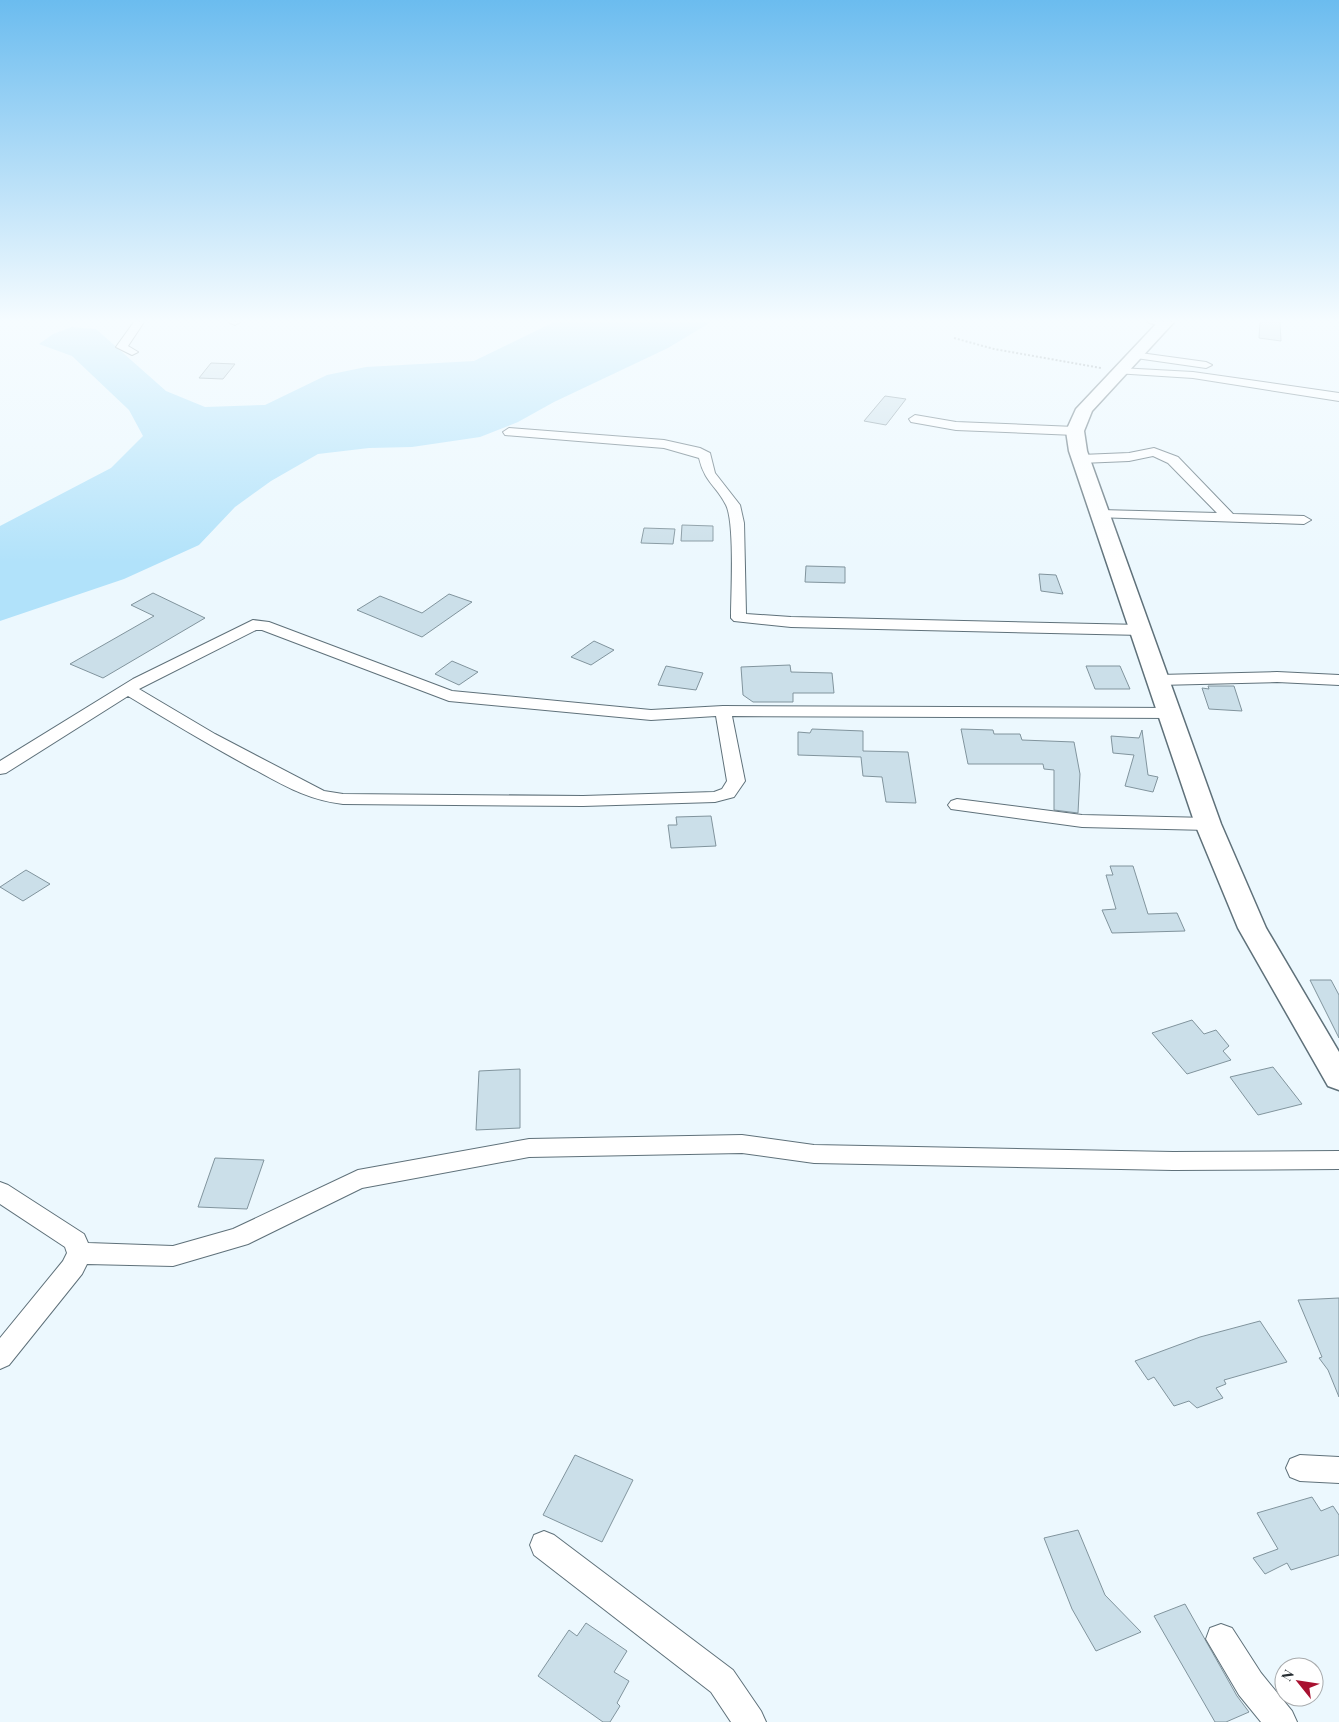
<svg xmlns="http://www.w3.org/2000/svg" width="1339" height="1722" viewBox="0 0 1339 1722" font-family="'Playfair Display',serif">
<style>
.green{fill:#b1e2fa}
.building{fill:#cbdfe9;stroke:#81949d}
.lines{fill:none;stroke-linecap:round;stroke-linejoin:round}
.street-casing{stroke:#5f717a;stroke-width:2}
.secondary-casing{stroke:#5f717a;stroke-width:3}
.path{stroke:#828c91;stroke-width:2;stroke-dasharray:2 2;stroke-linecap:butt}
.street{fill:#fff;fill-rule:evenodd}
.secondary{fill:#fff;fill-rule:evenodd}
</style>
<rect width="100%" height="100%" fill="#ecf8fe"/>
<!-- green -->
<path class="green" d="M554,322h157l-43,26 -114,54 -36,20 -38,15 -68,10 -43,1 -51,6 -47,27 -36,26 -36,38 -75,34 -124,42v-95l111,-58 32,-32 -14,-26 -57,-54 -33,-12 14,-10 19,-7 24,2 70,62 39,16 60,-2 62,-30 39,-8 108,-6z"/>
<!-- building -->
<path class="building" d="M1260,322h20l1,19 -22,-3z
M211,363l24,1 -12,15 -24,-1z
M885,396l21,3 -20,26 -22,-4z
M682,525l31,1v15h-32z
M644,528l31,1 -2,15 -32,-1z
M806,566l39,1v16l-40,-1z
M1039,574l17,1 7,19 -22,-3z
M153,593l52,25 -102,60 -33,-14 84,-48 -23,-11z
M449,594l23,8 -50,35 -65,-27 23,-14 42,17z
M594,641l20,9 -23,15 -20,-8z
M452,661l26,11 -19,13 -24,-11z
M790,665l1,7 41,1 2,20h-41v9h-40l-10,-7 -2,-28z
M666,666l37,7 -7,17 -38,-5z
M1086,666h34l10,23h-35z
M1208,686h26l8,25 -33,-2 -7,-21 7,1z
M812,729l51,2v20l45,1 8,51 -30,-1 -4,-25 -19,-1 -2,-19 -63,-2v-23l12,1z
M961,729l32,1 1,4h26l2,6 52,2 6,32 -2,39 -24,-3v-40l-10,-1 -1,-5h-75z
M1142,730l6,45 10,2 -5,15 -28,-6 9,-31 -21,-2 -2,-17 28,2z
M711,816l5,30 -45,2 -3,-23h9l-1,-8z
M1110,866h23l15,48 29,-1 8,18 -73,2 -10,-23 14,-1 -10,-34h7z
M26,870l24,14 -27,17 -23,-14z
M1310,980h21l8,15v43z
M1192,1020l12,14 12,-4 13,16 -6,5 8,9 -44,14 -35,-41z
M1273,1067l29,37 -44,11 -28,-38z
M520,1069v59l-44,2 3,-59z
M215,1158l49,2 -17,49 -49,-2z
M1339,1298v99l-11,-27 -9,-12 3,-1 -24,-57z
M1260,1321l27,41 -63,18 2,4 -10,4 7,10 -26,10 -8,-7 -15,5 -20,-29 -6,3 -13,-19 65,-24z
M575,1455l58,25 -31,62 -59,-27z
M1312,1497l9,14 12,-5 6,9v40l-48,15 -4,-7 -22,11 -12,-16 25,-9 -21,-36z
M1078,1530l27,65 36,37 -45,19 -24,-42 -28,-71z
M1185,1604l52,92 12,16 -23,10h-11l-61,-106z
M586,1623l41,28 -13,21 15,9 -12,22 3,3 -10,16h-7l-65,-46 31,-46 8,6z"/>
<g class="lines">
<!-- street casing -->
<g class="street-casing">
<path id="street" d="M134,322h10l-16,24 10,6 -6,3 -16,-8z
M229,322h11l-5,3z
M1147,322h21l1,2 -5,3z
M1133,352l73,10 6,3 -6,3 -77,-11v-4z
M1119,368l74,4 146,21v8l-146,-23 -78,-5v-4z
M915,415l41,7 119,5 6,4 -6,4 -119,-5 -45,-8 -2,-3z
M509,428l155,12 36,8 10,5 5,20 25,32 4,18 2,91 45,3 351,8 8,5 -8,5 -351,-8 -57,-6 -3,-3c0,-24 4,-95 -5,-113 -10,-20 -21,-22 -27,-47l-35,-10 -159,-13 -2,-3z
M1154,448l24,9 55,57 71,2 7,4 -7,4 -209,-7 -2,-3 7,-4 117,3 -49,-50 -15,-7 -24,5 -48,2 -6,-4 6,-4 48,-2z
M253,620l16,2 183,69 199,19 72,-4 448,2 6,1 2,4 -2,4 -6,1 -439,-2 13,65 -11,16 -19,5 -132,4 -240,-2c-39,-5 -61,-20 -95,-38 -41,-22 -80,-46 -120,-70l-122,77 -6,1v-13l133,-82zM256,630h6l187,71 202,19 65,-4 11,65 -5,8 -8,3 -131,4 -240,-2 -19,-3 -109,-57 -76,-45z
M1277,672l62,3v10l-62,-3 -118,3 -8,-5 8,-5z
M957,799l125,16 126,3 6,2 3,4 -3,4 -6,2 -126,-3 -131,-18 -3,-4 3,-4z
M742,1135l72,10 359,7 166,-1v18l-166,1 -359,-7 -72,-10 -213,4 -167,31 -114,56 -75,22 -86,-2 -5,10 -73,91 -9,4v-31l63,-77 4,-8 -2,-6 -65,-43v-22l8,3 76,49 4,9 85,3 60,-17 125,-59 171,-31z
M1300,1455l39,2v26l-39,-2 -10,-4 -4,-9 4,-9z
M544,1531l10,4 179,135 28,41 5,11h-35l-20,-30 -177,-137 -4,-10 4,-10z
M1221,1624l11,4 29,45 31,38 5,11h-36l-22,-27 -33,-56 4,-11z"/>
</g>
<!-- secondary casing -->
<g class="secondary-casing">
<path id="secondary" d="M1158,322h16l-82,89 -8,20 3,20 134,373 45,104 73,124v38l-11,-4 -90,-158 -43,-104 -126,-373 -3,-20 10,-22z"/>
</g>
<!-- path -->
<path class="path" d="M954,338l40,11 107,19"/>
<!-- street -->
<use href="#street" class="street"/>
<!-- secondary -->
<use href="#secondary" class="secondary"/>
</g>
<!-- sky -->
<linearGradient id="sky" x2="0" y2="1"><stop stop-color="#6bbcef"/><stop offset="0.57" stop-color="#f6fcff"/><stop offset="1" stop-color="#f6fcff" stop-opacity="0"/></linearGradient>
<rect width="1339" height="563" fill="url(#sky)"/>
<!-- north arrow -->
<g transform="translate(1299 1682) rotate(300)"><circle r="24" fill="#ffffff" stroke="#a8abad"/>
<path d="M0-4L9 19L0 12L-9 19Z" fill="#a81130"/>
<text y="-8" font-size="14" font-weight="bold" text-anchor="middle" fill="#262d31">N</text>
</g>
</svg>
